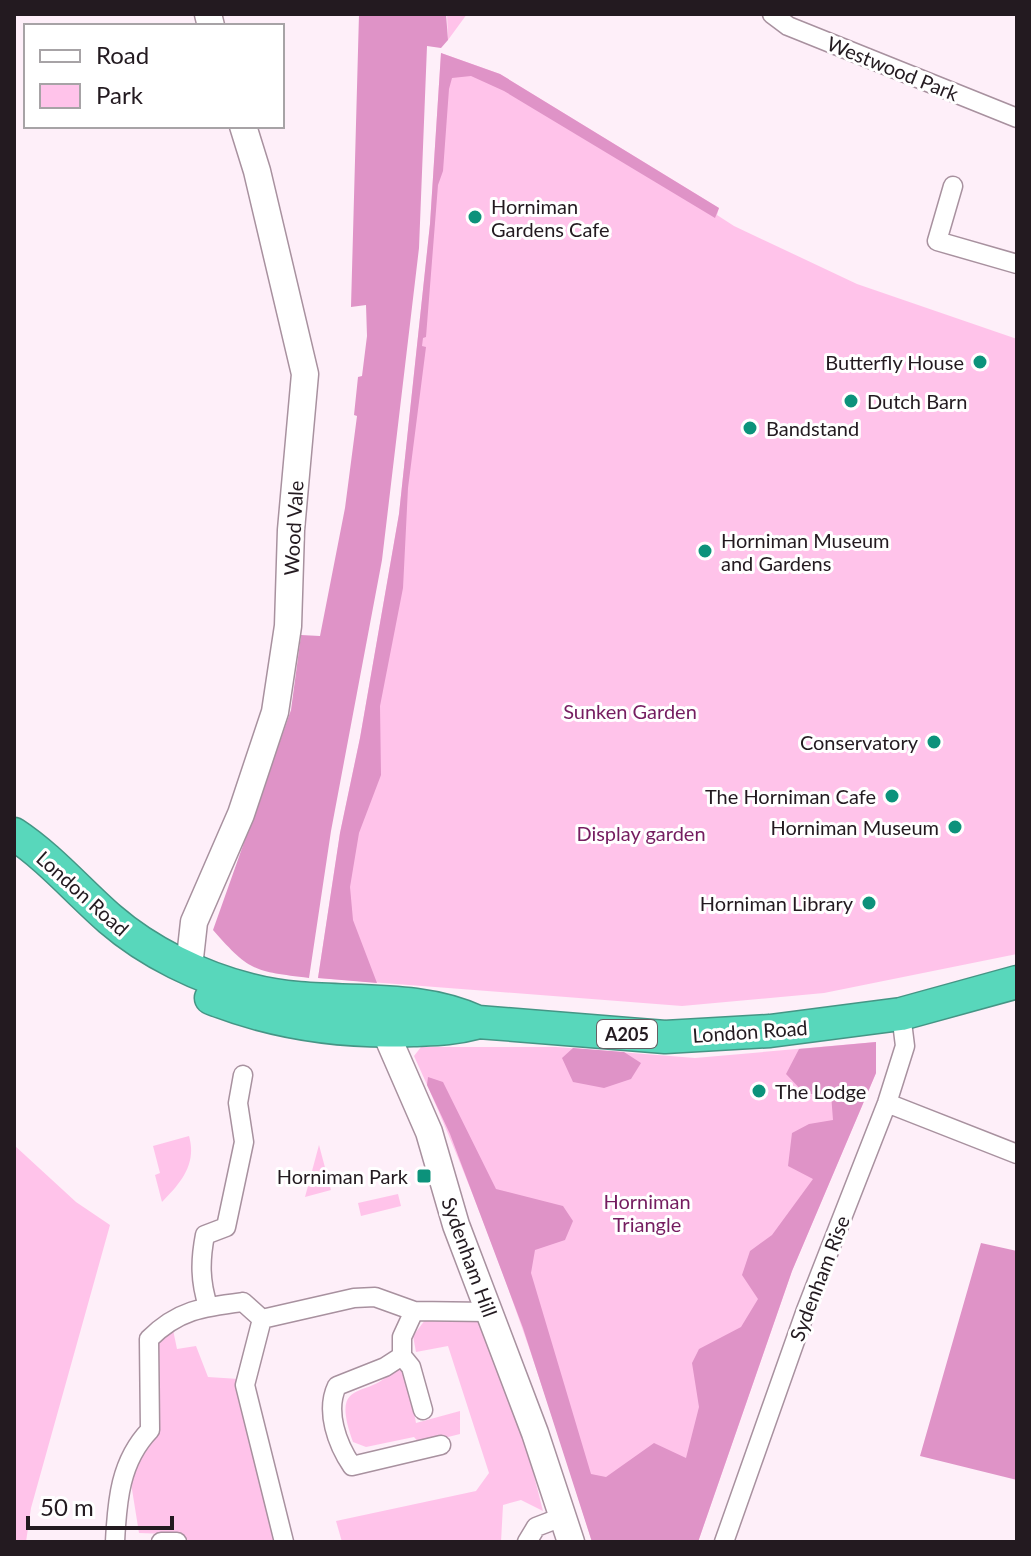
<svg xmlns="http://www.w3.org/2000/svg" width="1031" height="1556" viewBox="0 0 1031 1556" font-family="Lato,sans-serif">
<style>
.green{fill:#ffc3ea}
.forest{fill:#df93c7}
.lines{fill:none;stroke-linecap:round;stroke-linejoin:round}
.street-casing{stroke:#a8919f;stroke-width:21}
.secondary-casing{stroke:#a8919f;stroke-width:29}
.highway-casing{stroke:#459585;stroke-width:35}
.street{stroke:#fff;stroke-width:18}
.secondary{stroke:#fff;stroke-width:26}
.highway{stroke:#58d7bb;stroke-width:32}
.poi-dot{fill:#0c927b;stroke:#fff;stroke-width:3}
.labels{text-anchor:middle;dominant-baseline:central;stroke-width:6;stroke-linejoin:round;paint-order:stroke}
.shield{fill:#fff;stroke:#655f63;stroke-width:2}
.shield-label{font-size:18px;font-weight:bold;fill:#231a20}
.street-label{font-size:20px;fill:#231a20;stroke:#fff}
.poi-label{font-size:20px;fill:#231a20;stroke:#fff;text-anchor:end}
.park-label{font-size:20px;fill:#751d60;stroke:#fff}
</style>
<rect width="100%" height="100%" fill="#feeff9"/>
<!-- green -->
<path class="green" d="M447,14h20l-19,26z
M441,53l59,21 219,134 -2,7 17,11 123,58 160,55v615l-193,39 -142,13 -364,-28 22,-145 20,-95 39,-224 31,-290z
M876,1042v31l-84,198 -94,271h-106c-51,-165 -106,-329 -178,-486l7,-9h135l139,11z
M189,1136c8,28 -8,47 -27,66l-7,-27 5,-2 -7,-27z
M14,1145l62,57 34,23 -79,283 -5,34h-12z
M319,1145l12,45 -26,7z
M398,1194l3,12 -40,10 -3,-13z
M482,1318l39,106 22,87 -22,-11 -18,5 -2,37h-159l-6,-21 140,-30 13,-18 -41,-127 -32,6 -3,-16 12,-16z
M172,1325l5,24 19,-3 12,31 31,2 37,163h-81l-28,-8 -28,-1 -9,-56 27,-43 -15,-81z
M406,1368l10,55 44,-12v23l-40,10 -6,-7 -48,10 -13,-5c-24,-67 15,-41 39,-71z"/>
<!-- forest -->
<path class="forest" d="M359,14h87l2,26 -7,8 -14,-2 -8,202 -37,312 -51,271 -22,147c-55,-7 -59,-6 -96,-48l78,-220 10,-75 19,1 25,-128 12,-92 -3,-1 4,-38 4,-1 5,-40 -1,-31 -15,2z
M441,53l59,21 219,134 -4,10 -211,-127 -33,-15 -19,2 -3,11 -6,82 -5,14 -12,152 -3,1 -1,8 4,1 -18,141 -5,100 -23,118 1,69 -22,58 -9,54 3,33 24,63 -59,-5 22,-145 20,-95 39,-224 31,-290z
M876,1042v31l-84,198 -94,271h-106l-69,-214 -73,-194 -23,-49 1,-8 15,5 53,107 67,17 10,15 -8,19 -30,10 -4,23 60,201 15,3 48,-34 32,15 13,-51 -7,-44 7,-14 42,-22 17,-28 -16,-24 8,-24 22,-16 41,-56 -25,-13 4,-33 17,-9 24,-4 -2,-26h-26l-19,-20 13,-25z
M573,1048l51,4 17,11 -10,16 -27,9 -31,-6 -11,-24z
M981,1243l36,8v229l-97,-24z"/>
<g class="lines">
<!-- street casing -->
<g class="street-casing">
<path id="street" d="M772,14l16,12 229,92
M953,186l-16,55 80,23
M887,1103l130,51
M208,1306c-8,-25 -8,-45 -3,-71l21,-8 18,-85 -6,-39 5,-28
M414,1311l-12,26v19l-17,11 -48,19c-12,25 0,58 15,80l89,-21
M262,1319l92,-21 21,-1 39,14 75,1
M262,1319l-17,66 39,157
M402,1356l9,11 12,43
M115,1542c2,-41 5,-81 35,-112l-1,-91c29,-29 54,-32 94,-37l19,17
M161,1542h16
M527,1542l9,-15 26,-10
M724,1542l82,-232 81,-207 18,-57 -4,-32"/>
</g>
<!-- secondary casing -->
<g class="secondary-casing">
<path id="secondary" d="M208,14l3,12
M189,967l5,-45 47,-108 34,-102 13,-86 3,-96 14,-156 -48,-203 -14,-45
M371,1021l14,10 44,101 27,93 79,208 36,109"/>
</g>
<!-- highway casing -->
<g class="highway-casing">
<path id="highway" d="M14,834c35,23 64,57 96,85 38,33 91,59 140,71 76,20 157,-1 228,32l187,15 105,-6 131,-17 116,-32
M211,998c66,26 132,35 202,32 22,-1 40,-1 62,-7"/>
</g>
<!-- street -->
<use href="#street" class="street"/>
<!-- secondary -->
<use href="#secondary" class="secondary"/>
<!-- highway -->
<use href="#highway" class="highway"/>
</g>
<!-- markers -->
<g class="poi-dot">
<circle cx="475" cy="217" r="8"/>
<circle cx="980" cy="362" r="8"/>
<circle cx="851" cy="401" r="8"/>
<circle cx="750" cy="428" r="8"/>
<circle cx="705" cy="551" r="8"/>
<circle cx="934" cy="742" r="8"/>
<circle cx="892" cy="796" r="8"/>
<circle cx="955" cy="827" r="8"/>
<circle cx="869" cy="903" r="8"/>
<circle cx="759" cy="1091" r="8"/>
<rect x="416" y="1168" width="16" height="16" rx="4"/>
</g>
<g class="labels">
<!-- shield labels -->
<rect class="shield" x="597" y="1020" width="60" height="28" rx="6"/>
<g class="shield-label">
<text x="627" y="1034">A205</text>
</g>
<!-- street labels -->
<g class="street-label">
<text transform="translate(893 68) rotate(22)">Westwood Park</text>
<text transform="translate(293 528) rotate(-87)">Wood Vale</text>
<text transform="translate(83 893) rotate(42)">London Road</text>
<text transform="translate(750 1031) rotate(-4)">London Road</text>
<text transform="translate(470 1257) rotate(70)">Sydenham Hill</text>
<text transform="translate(819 1278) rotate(-69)">Sydenham Rise</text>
</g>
<!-- poi labels -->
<g class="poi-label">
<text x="491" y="206" text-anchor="start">Horniman<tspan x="491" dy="23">Gardens Cafe</tspan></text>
<text x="964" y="362">Butterfly House</text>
<text x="867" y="401" text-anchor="start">Dutch Barn</text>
<text x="766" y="428" text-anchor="start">Bandstand</text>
<text x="721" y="540" text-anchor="start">Horniman Museum<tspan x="721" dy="23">and Gardens</tspan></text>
<text x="918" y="742">Conservatory</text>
<text x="876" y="796">The Horniman Cafe</text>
<text x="939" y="827">Horniman Museum</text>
<text x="853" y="903">Horniman Library</text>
<text x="775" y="1091" text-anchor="start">The Lodge</text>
<text x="408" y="1176">Horniman Park</text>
</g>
<!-- park labels -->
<g class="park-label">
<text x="630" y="711">Sunken Garden</text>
<text x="641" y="833">Display garden</text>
<text x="647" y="1201">Horniman<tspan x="647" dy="23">Triangle</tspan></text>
</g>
</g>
<!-- border -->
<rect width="1031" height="1556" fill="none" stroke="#231a20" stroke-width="32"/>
<!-- legend -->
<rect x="24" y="24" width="260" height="104" fill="#ffffff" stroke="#a7a3a6" stroke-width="2"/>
<rect x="40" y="50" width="40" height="12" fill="#ffffff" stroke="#a7a3a6" stroke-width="2"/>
<text x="96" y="64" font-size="24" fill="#231a20">Road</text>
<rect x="40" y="84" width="40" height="24" fill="#ffc3ea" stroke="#a7a3a6" stroke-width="2"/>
<text x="96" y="104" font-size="24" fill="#231a20">Park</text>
<!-- scale -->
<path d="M28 1516v12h144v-12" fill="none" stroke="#231a20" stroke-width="4"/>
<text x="40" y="1516" font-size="24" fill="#231a20" stroke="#ffffff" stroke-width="6" paint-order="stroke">50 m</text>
</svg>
